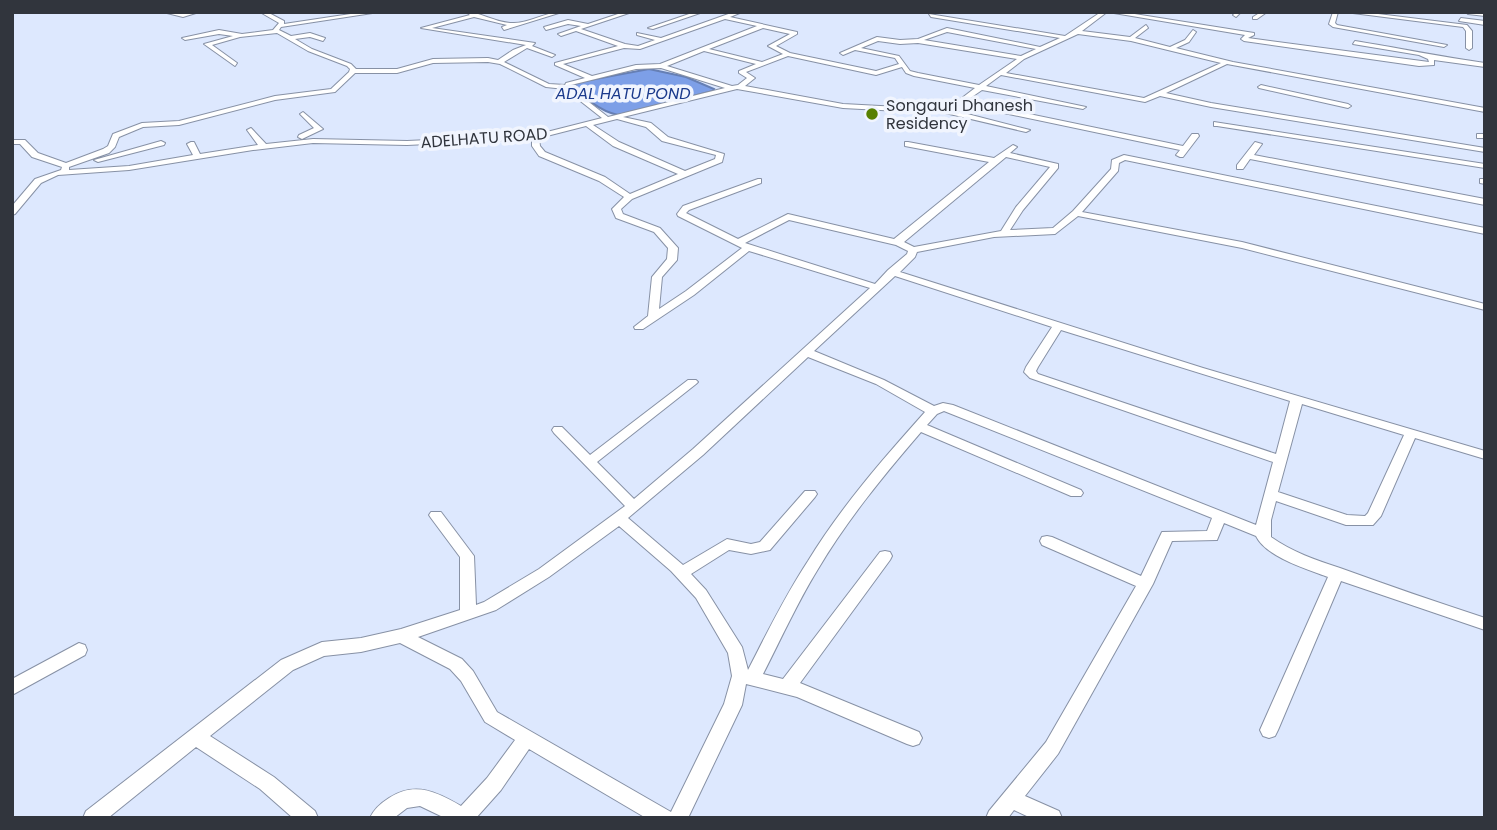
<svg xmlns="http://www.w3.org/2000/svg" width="1497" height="830" viewBox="0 0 1497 830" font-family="Poppins,sans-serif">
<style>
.water{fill:#7d9fe7;stroke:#667fb4;stroke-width:2}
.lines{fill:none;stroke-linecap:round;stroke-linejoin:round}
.street-casing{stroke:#8791a5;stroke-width:2}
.street{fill:#fff;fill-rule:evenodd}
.poi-dot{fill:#588102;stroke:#f1f5fe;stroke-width:2.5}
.labels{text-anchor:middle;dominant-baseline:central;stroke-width:7;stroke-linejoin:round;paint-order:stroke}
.far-water-label{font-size:16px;font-style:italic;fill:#1b3a8c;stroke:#f1f5fe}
.far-poi-label{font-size:16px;fill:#31353d;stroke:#f1f5fe;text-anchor:start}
.far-street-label{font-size:16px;fill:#31353d;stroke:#f1f5fe}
</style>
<rect width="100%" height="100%" fill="#dde8fe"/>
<!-- water -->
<path class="water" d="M649,69l37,8 28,12 -1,2 -95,24c-18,-4 -35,-17 -44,-32z"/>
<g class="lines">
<!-- street casing -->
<g class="street-casing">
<path id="street" d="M163,12h36l-16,5z
M260,12h7l17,9v3l80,-12h15l-98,15 -2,3 12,6 19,-3 15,5 -2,3 -13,-4 -15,2 17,10 39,15 5,5h41l36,-10 55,-1 10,2 15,-10 13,-5 -105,-17 49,-13 -4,-3c15,0 32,12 48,11 16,0 31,-11 48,-11l-58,18 -2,-3 5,-2 -33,-8 -42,11 103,15 -3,3 23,9 -3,2 -25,-9 -23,14 45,22 16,1 1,-2 19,-5 -30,-13v-2l63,-17 -42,-15 -15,5 -3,-2 23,-8 -13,-2 -22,6 -2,-3 24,-7 20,4 36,-12h8l-51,17 44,15 13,2 17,-6 -18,-5v-2l24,5 73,-26h8l-12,5 67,15v2l-21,12 14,7 86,18 23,-7 -4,-6 -40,-8 -12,5 -3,-2 37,-16 23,3 18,-1 29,-11 93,19 20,-9 -129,-21 -2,-3 136,22 36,-24h6l-25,19 48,6 16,-12 2,3 -13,10 35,9 15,-7 8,-10 3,2 -7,10 -13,6 57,14 252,46v4l-258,-48 -61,29 45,10 274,45v4l-274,-45 -51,-11 -15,6 -144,-27 -15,11 100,21 -3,2 -101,-19 -16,11 217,45 9,-12h6l1,2 -16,21h-3l-4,-2 4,-5 -219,-46 -13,5 82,21 -4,2 -85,-20 -4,1 -94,-5 -106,-19 -114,28 28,6 17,14 56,17 -2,8 -90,37 -11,10 2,5 37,14 18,20 -1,12 -15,17 -3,32 27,-18 56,-43 -64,-32 -1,-2 6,-8 75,-27h3v4l-72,27 -3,3 52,26 50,-25 106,25 95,-77 -84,-16v-4h3l86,16 19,-13 4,2 -7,6 48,11v4l-35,42 -13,20 43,-2 20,-17 38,-42 1,-9 12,-5 361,73v6l-360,-74 -6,3 -1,8 -36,41 160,30 243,62v6l-243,-62 -164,-32 -23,18 -61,3 -77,15 -2,5 -15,15 303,96 282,83v8l-70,-21 -34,78 -8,9h-27l-70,-24 -5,19v17c21,15 45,23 69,31 47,17 96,34 145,50v12l-144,-49 -63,149 -3,6 -6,2 -6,-2 -3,-6 68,-153c-21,-8 -62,-20 -72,-41l-32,-13 -7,17 -45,1 -19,43 -95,170 -33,42 34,15 3,7h-31l-17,-8 -6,8h-22l3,-7 57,-69 90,-156 -94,-41 -2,-4 2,-4 5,-1 5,1 89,39 21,-44 45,-1 5,-13 -268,-107 -7,3 -10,11 154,65 2,3 -2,3h-10l-150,-64c-37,43 -74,88 -103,137 -21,34 -37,70 -55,105l20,5 97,-127 5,-1 5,1 2,4 -2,4 -90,123 119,49 3,6 -3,6 -6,2 -6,-2 -110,-47 -51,-13 -4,21 -54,113h-42l-117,-69 -28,41 -25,28h-31l-25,-12 -13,2 -13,10h-24c4,-9 11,-15 19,-20 26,-17 48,-6 72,8l26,-28 28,-38 -30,-18 -24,-41 -11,-12 -50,-26 -39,9 -37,4 -31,14 -83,66 64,41 41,34 3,7h-25l-33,-29 -64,-42 -88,71h-25l3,-7 195,-151 41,-18 39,-4 40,-9 59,-19v-53l-29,-39 -2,-3 2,-3h10l33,44 2,49 8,-3 55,-33 86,-63 -71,-73 -2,-3 2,-3h8l28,28 98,-75h8l2,2 -2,2 -99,78 37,37 59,-50 177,-161 -121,-37 -55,44 -51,34h-8l-1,-2 14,-11 4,-39 15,-18 1,-11 -14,-16 -38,-14 -4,-9 12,-12 -25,-16 -60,-25 -7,-10v-7l-125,6 -94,-2 -60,7 -124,20 -71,5 -17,8 -26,31 -3,1v-9l23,-27 26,-9 1,-3 -30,-10 -12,-13h-8v-4h13l13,13 28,10 37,-14 5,-3 5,-12 29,-11 37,-2 96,-25 56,-7 18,-17 1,-3 -3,-3 -39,-15 -31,-18 -37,4 -28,8 25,18 -2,3 -31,-22 29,-8 -14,-2 -34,6 -3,-2 37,-8 23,4 31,-4 6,-7zM725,19l32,7 -97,38 -24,1 -44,11 -29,-12 61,-16 16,1zM763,28l27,6 -22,12 15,8 -21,8 -53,-13zM947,32l89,17 -15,7 -97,-16zM1078,34l53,7 90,22 -77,35 -138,-25 18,-14zM878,41l22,3 18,-1 99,16 -38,26 -61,-12 -8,-2 -11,-15 -38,-8zM704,51l52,13 -17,7v2l8,5 -9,7 -6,1 -65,-20zM788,56l88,19 26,-8 4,6 8,3 61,12 -17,13 -22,8 -93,-5 -98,-18 10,-8 -9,-6zM488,62l12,2 46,23 19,2 37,29 -67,17 -128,6 -94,-2 -47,5 -15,-16 -4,2 11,15 -58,9 -6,-12h-3l-4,2 6,11 -64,11 -60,4v-3l40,-14 6,-6 4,-10 24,-10 36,-2 96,-25 60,-8 20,-19h42l36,-10zM661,68l64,20 -117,29 -37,-29v-3l65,-16zM617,119l29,8 16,14 54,14 -1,4 -30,12 -66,-29 -26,-17zM586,126l27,20 65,28 -48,20 -25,-17 -60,-25 -5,-6 -1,-8zM1006,157l44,10 -34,40 -15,24 -87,16 -10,-5zM789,220l107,25 12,6 -1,3 -19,16 -13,14 -130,-41zM895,276l157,51 -26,40 -2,5 6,6 243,84 -17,63 -303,-120 -10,-2 -9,3 -50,-26 -70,-29zM1061,330l229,71 -14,53 -238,-80 -2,-3 2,-4zM808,357l68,27 49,28c-42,47 -84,95 -117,149 -23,35 -41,72 -60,109l-6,-23 -36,-57 -15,-16 38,-24 22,4 19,-4 45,-53 2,-3 -2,-3h-10l-45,51 -9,2 -24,-5 -44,26 -55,-47 75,-63zM1302,404l102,31 -36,78 -3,3 -18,-1 -69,-23zM619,526l52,45 25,27 32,55 4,23 -8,28 -53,108 -174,-100 -24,-41 -11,-12 -44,-22 78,-27 53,-33z
M695,12h8l-50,17 -5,-1z
M1108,12h14l132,21v2l-6,3 181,24 -1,-3 -9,-4 -66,-11 2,-3c44,7 86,16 130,22v4l-51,-7v5l-15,1 -175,-25 -3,-2 4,-4z
M1236,12h5l-5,5 -3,-2z
M1261,12h6l-10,7h-4v-2z
M1333,12h5l-3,11 2,2 110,20 -3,2 -111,-20 -4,-3z
M1345,12h17l105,13 5,6v17l-3,2 -3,-2v-17l-3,-4z
M1466,12h19v4l-17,-2z
M1461,18l24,3v4l-26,-4z
M1261,85l87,19 3,2 -3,2 -89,-20 -1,-1z
M303,112l20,17 -21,10 -4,-2 1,-2 15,-7 -14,-14z
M1214,122l271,42v4l-268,-42h-3z
M1477,134h8v4h-8z
M161,141l4,2 -1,2 -66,17 -4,-2z
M1255,142l7,2 -8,11 231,44v6l-235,-46 -7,10h-6v-4z
M1480,179h5v5l-5,-1z
M79,643l6,2 2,5 -2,5 -73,40v-16z"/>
</g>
<!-- street -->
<use href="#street" class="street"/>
</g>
<!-- markers -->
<circle class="poi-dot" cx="872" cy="114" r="7"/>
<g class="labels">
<!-- far-water labels -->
<g class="far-water-label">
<text x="623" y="93">ADAL HATU POND</text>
</g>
<!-- far-poi labels -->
<g class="far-poi-label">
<text x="886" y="105">Songauri Dhanesh<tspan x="886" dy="18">Residency</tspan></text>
</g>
<!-- far-street labels -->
<g class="far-street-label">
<text transform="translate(484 138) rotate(-4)">ADELHATU ROAD</text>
</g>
</g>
<!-- border -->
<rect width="1497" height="830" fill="none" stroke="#31353d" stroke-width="28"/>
</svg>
